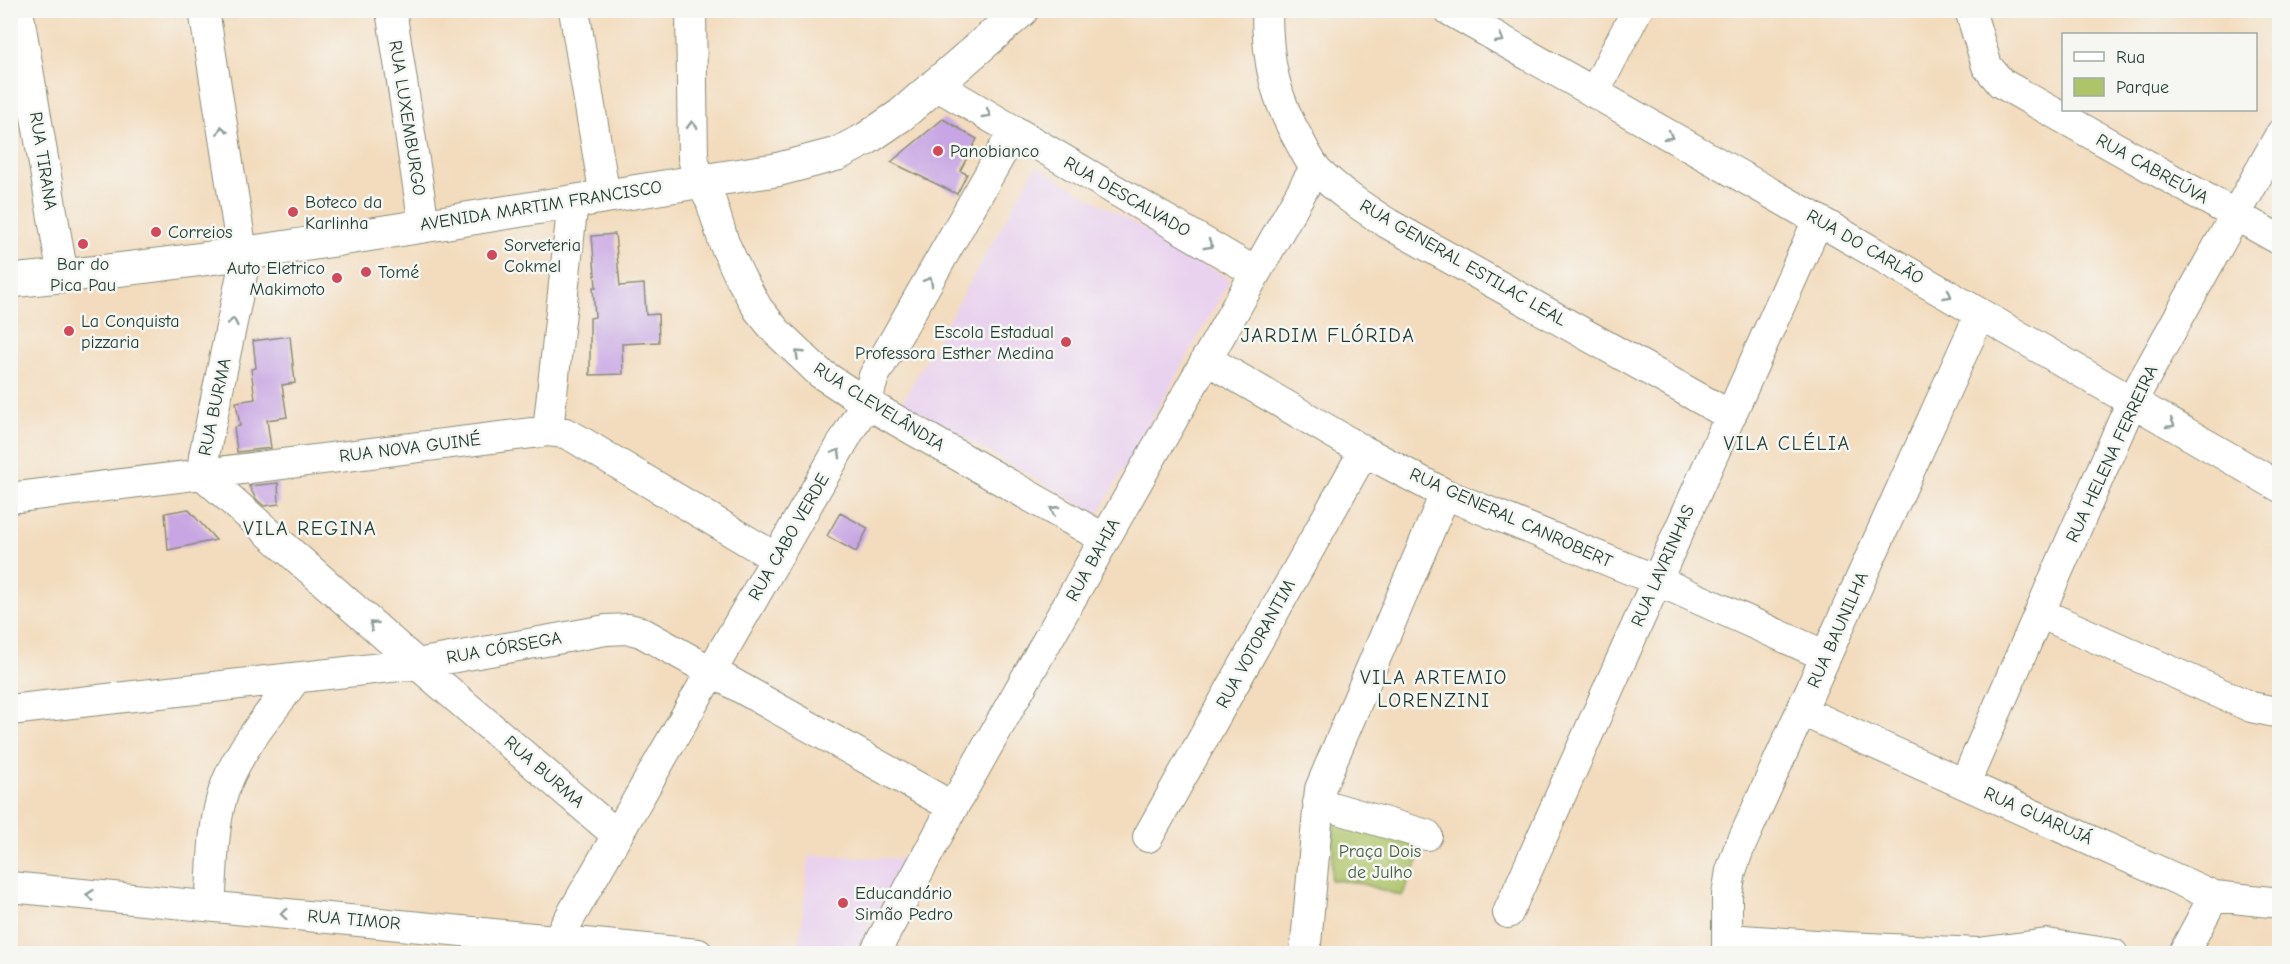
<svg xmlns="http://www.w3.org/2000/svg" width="2290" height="964" viewBox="0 0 2290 964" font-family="'Comic Neue',sans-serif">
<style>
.built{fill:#e9d2ee}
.green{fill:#aec469;stroke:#66804e;stroke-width:1.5}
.building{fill:#c7a6e3}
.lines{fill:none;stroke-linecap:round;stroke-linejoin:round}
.minor-casing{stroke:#898c78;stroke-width:32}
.major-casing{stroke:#898c78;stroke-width:35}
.minor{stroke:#fff;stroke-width:30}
.major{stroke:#fff;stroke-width:33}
.oneway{stroke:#8f9e9a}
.poi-dot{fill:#d1495b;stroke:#f6f6f2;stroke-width:2}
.labels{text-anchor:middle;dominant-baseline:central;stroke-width:5;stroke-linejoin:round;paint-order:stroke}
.street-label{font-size:18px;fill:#1f3d34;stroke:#f6f6f2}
.poi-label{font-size:18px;fill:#1f3d34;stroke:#f6f6f2;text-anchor:start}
.park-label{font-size:18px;fill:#435f41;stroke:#f6f6f2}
.neighbourhood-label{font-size:20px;letter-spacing:1.5px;fill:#1f3d34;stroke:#f6f6f2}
</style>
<rect width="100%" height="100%" fill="#f6f6f2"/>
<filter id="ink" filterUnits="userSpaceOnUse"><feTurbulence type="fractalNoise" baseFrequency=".0167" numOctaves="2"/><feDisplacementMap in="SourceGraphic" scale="12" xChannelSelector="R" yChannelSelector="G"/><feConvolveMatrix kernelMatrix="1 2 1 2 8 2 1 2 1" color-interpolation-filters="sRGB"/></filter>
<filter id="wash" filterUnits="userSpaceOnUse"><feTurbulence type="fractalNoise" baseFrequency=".008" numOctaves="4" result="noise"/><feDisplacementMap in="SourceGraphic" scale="24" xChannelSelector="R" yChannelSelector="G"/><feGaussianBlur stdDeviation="1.35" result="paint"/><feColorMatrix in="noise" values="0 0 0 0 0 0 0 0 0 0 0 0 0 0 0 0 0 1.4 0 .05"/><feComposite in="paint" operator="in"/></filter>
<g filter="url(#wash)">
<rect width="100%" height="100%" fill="#f3dcbd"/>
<!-- built -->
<path class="built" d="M1036,166l192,112 1,4 -128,228 -6,3 -193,-111z
M809,855l97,4 -48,88 -9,6 -50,-7z"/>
<!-- green -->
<path class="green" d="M1340,822l85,24 -23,50 -46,-14 -25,-2 3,-52 1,-4z"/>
<g id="blocks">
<!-- building -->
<path class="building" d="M943,119l34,20 -17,32 7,3 -10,20 -66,-32z
M615,234l5,52 24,-2 2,31 12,-1 1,28 -37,2 1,30 -33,1v-57l5,-1 -2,-30h3l-4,-51z
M290,336l5,47 -13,2 5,32 -20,3 4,28 -34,4 -3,-25 6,-1 -4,-24 19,-3 -4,-30 5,-1 -3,-27z
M278,483l1,21 -15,2 -8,-7 -7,-13z
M188,509l28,31 -48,10 -3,-37z
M840,513l28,15 -12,24 -29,-16z"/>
</g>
</g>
<g filter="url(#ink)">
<use href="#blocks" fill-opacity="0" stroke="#898c78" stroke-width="1.5"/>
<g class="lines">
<!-- minor casing -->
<g class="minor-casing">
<path id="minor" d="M18,10l45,267
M204,10l40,255 -40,191 -2,18 215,190 200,171
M391,10l33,215
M574,10l31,187
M691,10l2,148 7,24 11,19 13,42 16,34 18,32 18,22 44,42 46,30 239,136
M1267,10c0,52 8,88 33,132 5,9 10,20 17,28 21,21 45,37 70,53l344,193
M1449,10l369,210 462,267
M1970,10l17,56 14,17 279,157
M936,85l319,187
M1594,93l43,-83
M1206,359l158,92 81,43 211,86 170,76
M548,431l25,-230
M10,498l538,-67 17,2 10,5 201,120
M2040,613l211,94 29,6
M10,710l407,-46 189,-34 23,-1 12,3 312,175
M1802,711l412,185 66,7
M1965,783l167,-382 148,-266
M1318,803l109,32
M1148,837l216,-386
M10,887l688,67
M210,906c3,-34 2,-72 11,-106 12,-46 48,-84 75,-122
M1508,913l310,-693
M1728,939l118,8 132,6 69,-9 66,10
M557,940l297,-517 12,-20 8,-27 140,-245
M874,954l79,-147 362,-639
M1305,954l15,-165 125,-295
M1727,954v-59l4,-24 7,-20 242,-537
M2183,954l31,-58"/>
</g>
<!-- major casing -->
<g class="major-casing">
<path id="major" d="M10,281c257,-23 511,-74 766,-111l61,-16 29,-15 35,-24 121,-105"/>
</g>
<!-- minor -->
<use href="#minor" class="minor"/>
<!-- major -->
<use href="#major" class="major"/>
</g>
<!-- one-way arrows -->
<defs><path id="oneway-chevron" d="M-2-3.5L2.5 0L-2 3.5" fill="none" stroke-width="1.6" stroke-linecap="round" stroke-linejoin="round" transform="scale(1.5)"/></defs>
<g class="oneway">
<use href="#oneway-chevron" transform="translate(1500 39) rotate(30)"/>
<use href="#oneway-chevron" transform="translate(987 114) rotate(30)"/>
<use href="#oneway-chevron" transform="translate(692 125) rotate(-91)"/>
<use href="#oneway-chevron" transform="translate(222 130) rotate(-99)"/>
<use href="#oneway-chevron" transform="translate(1669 136) rotate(30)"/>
<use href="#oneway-chevron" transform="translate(1209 245) rotate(30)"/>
<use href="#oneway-chevron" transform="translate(929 281) rotate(-60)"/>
<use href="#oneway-chevron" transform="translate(1948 295) rotate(30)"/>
<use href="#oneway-chevron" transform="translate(233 322) rotate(-78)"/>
<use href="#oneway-chevron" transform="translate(799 354) rotate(-137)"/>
<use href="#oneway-chevron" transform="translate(2171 424) rotate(30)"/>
<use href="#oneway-chevron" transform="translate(837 453) rotate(-60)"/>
<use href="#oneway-chevron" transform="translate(1054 510) rotate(-150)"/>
<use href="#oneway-chevron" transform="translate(373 625) rotate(-139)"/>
<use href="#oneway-chevron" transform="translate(90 895) rotate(-174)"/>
<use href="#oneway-chevron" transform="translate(284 914) rotate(-175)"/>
</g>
</g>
<!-- markers -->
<g class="poi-dot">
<circle cx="938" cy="151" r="6"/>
<circle cx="293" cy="212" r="6"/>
<circle cx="156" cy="232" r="6"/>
<circle cx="83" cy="244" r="6"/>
<circle cx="492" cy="255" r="6"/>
<circle cx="366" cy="272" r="6"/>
<circle cx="337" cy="278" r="6"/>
<circle cx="69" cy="331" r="6"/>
<circle cx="1066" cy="342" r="6"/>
<circle cx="843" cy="903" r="6"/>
</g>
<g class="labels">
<!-- street labels -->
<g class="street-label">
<text transform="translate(407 118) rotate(81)">RUA LUXEMBURGO</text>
<text transform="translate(43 161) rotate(81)">RUA TIRANA</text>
<text transform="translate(2152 169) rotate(29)">RUA CABREÚVA</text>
<text transform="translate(1127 197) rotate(30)">RUA DESCALVADO</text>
<text transform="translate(541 206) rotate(-9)">AVENIDA MARTIM FRANCISCO</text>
<text transform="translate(1865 247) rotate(30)">RUA DO CARLÃO</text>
<text transform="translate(1463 263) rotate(30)">RUA GENERAL ESTILAC LEAL</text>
<text transform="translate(215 407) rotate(-78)">RUA BURMA</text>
<text transform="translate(879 407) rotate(32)">RUA CLEVELÂNDIA</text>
<text transform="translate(410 448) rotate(-7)">RUA NOVA GUINÉ</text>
<text transform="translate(2112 454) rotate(-65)">RUA HELENA FERREIRA</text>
<text transform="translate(1511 518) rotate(24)">RUA GENERAL CANROBERT</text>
<text transform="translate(789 537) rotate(-60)">RUA CABO VERDE</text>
<text transform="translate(1093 560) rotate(-61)">RUA BAHIA</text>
<text transform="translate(1663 566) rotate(-66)">RUA LAVRINHAS</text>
<text transform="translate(1838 630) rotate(-66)">RUA BAUNILHA</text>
<text transform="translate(1256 644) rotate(-61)">RUA VOTORANTIM</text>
<text transform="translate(504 648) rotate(-10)">RUA CÓRSEGA</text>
<text transform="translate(544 772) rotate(41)">RUA BURMA</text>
<text transform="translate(2038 816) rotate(24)">RUA GUARUJÁ</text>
<text transform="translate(354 920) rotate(5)">RUA TIMOR</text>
</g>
<!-- poi labels -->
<g class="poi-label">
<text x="950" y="151">Panobianco</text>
<text x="305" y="202">Boteco da<tspan x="305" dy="21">Karlinha</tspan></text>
<text x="168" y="232">Correios</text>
<text x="504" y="245">Sorveteria<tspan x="504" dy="21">Cokmel</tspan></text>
<text x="83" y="264" text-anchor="middle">Bar do<tspan x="83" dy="21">Pica Pau</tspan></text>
<text x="325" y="268" text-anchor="end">Auto Eletrico<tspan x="325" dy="21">Makimoto</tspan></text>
<text x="378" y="272">Tomé</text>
<text x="81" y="321">La Conquista<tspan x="81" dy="21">pizzaria</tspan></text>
<text x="1054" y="332" text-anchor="end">Escola Estadual<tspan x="1054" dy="21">Professora Esther Medina</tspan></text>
<text x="855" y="893">Educandário<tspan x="855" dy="21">Simão Pedro</tspan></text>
</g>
<!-- park labels -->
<g class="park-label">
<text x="1380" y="851">Praça Dois<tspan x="1380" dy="21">de Julho</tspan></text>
</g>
<!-- neighbourhood labels -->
<g class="neighbourhood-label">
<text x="1328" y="335">JARDIM FLÓRIDA</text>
<text x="1787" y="443">VILA CLÉLIA</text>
<text x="310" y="528">VILA REGINA</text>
<text x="1434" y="677">VILA ARTEMIO<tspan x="1434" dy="23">LORENZINI</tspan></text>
</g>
</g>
<!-- margin -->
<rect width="2290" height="964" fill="none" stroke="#f6f6f2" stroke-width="36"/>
<!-- legend -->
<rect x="2062" y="33" width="195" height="78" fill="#f6f6f2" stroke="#a0aca6" stroke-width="1.5"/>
<rect x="2074" y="52" width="30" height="9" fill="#ffffff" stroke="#a0aca6" stroke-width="1.5"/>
<text x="2116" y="63" font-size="18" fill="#1f3d34">Rua</text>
<rect x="2074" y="78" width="30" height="18" fill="#aec469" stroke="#a0aca6" stroke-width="1.5"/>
<text x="2116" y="93" font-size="18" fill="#1f3d34">Parque</text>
</svg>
